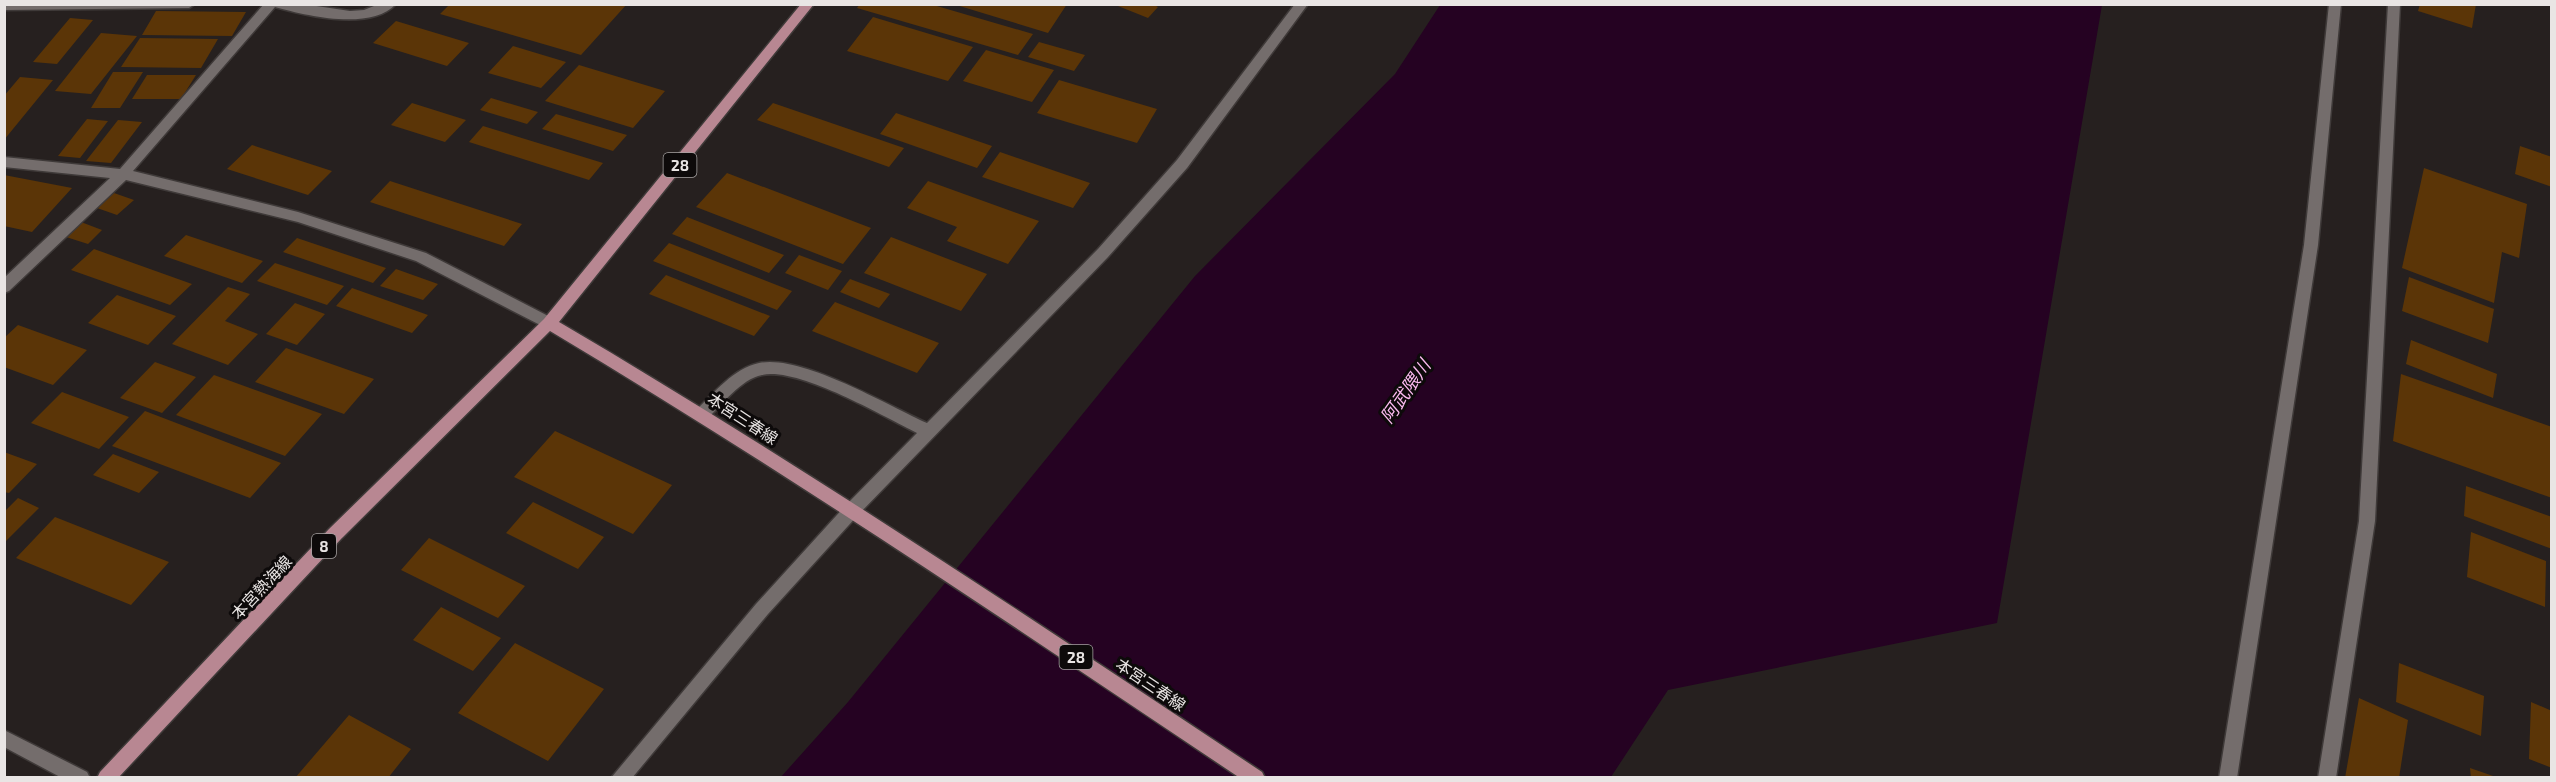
<svg xmlns="http://www.w3.org/2000/svg" width="2556" height="782" viewBox="0 0 2556 782" font-family="'Exo 2','Noto Sans JP',sans-serif">
<style>
.water{fill:#250222}
.building{fill:#5b3507}
.lines{fill:none;stroke-linecap:round;stroke-linejoin:round}
.street-casing{stroke:#3f3a39;stroke-width:3}
.primary-casing{stroke:#3f3a39;stroke-width:3}
.street{fill:#746d6c;fill-rule:evenodd}
.primary{fill:#b88792;fill-rule:evenodd}
.labels{text-anchor:middle;dominant-baseline:central;stroke-width:6;stroke-linejoin:round;paint-order:stroke}
.shield{fill:#0d0a0a;stroke:#a7a3a3;stroke-width:1.5}
.shield-label{font-size:15px;font-weight:bold;fill:#e9e5e4}
.street-label{font-size:16px;fill:#e9e5e4;stroke:#0d0a0a}
.water-label{font-size:18px;font-style:italic;fill:#fbbaf0;stroke:#0d0a0a}
</style>
<rect width="100%" height="100%" fill="#26201f"/>
<!-- water -->
<path class="water" d="M1440,5h662l-105,618 -329,67 -57,87 -831,1 68,-76 347,-426 200,-202z"/>
<!-- building -->
<path class="building" d="M450,4h177l-46,51 -141,-41z
M860,4h70l103,30 -15,21 -161,-47z
M953,4h114l-19,29z
M1113,4h39l6,3 -10,11z
M2420,4h56l-4,24 -54,-17z
M156,11l90,1 -14,24 -90,-1z
M873,17l100,30 -25,34 -101,-30z
M70,18l23,2 -36,44 -24,-2z
M396,21l73,22 -22,23 -74,-23z
M101,33l36,3 -46,58 -36,-3z
M140,38l78,1 -17,29 -80,-1z
M1039,42l46,13 -11,16 -46,-14z
M513,46l53,16 -25,26 -53,-15z
M986,50l68,20 -22,32 -69,-21z
M579,65l86,26 -32,37 -88,-27z
M113,72h30l-23,36h-29z
M147,75h49l-15,24h-49z
M20,77l33,3 -49,60v-44z
M1059,80l98,29 -20,34 -100,-30z
M491,98l47,14 -11,12 -47,-14z
M412,103l54,17 -21,22 -54,-17z
M773,103l131,45 -15,19 -132,-47z
M896,113l96,33 -15,22 -97,-34z
M556,114l71,21 -14,16 -71,-22z
M87,119l21,2 -28,37 -22,-2z
M118,120l24,2 -31,41 -25,-2z
M483,126l120,37 -14,17 -120,-38z
M252,145l80,26 -24,24 -81,-26z
M2520,146l32,11v30l-37,-13z
M1000,152l90,31 -17,25 -91,-31z
M2424,168l103,36 -8,54 -17,-6 -8,51 -92,-35z
M727,173l144,55 -28,36 -147,-57z
M4,175l68,13 -40,44 -28,-6z
M390,181l132,43 -18,22 -134,-44z
M928,181l111,40 -31,43 -61,-23 10,-14 -50,-19z
M114,193l20,7 -17,15 -20,-7z
M687,217l97,38 -15,18 -97,-39z
M81,222l21,8 -14,14 -22,-7z
M186,235l77,26 -21,22 -78,-27z
M891,237l96,37 -26,37 -97,-38z
M297,238l89,30 -13,15 -90,-31z
M669,243l123,48 -15,19 -124,-49z
M94,249l98,35 -22,21 -99,-35z
M799,255l43,16 -14,19 -43,-17z
M275,263l69,23 -17,19 -70,-24z
M396,269l42,15 -15,16 -43,-14z
M666,275l104,41 -16,20 -105,-42z
M2409,277l85,32 -6,34 -86,-32z
M850,279l40,15 -11,14 -39,-16z
M228,287l22,7 -25,27 33,13 -30,31 -56,-21z
M352,288l76,27 -16,18 -76,-27z
M117,295l59,21 -28,29 -60,-22z
M835,302l104,41 -22,30 -105,-42z
M295,303l30,11 -28,31 -31,-11z
M18,325l69,25 -34,35 -49,-18v-29z
M2411,340l86,34 -4,24 -87,-34z
M286,348l88,31 -30,35 -89,-32z
M155,362l41,15 -34,36 -42,-15z
M2401,374l151,53v71l-159,-57z
M214,375l108,39 -37,42 -109,-41z
M62,392l67,25 -30,32 -68,-26z
M145,411l136,52 -31,35 -138,-52z
M555,431l117,54 -39,49 -119,-57z
M4,452l33,12 -28,29 -5,-1z
M113,454l46,18 -20,21 -46,-18z
M2466,486l86,31v32l-88,-33z
M18,498l21,10 -35,35v-31z
M533,502l71,35 -26,32 -72,-36z
M55,517l114,45 -38,43 -115,-47z
M2471,532l75,29 -1,46 -78,-30z
M429,538l96,48 -27,32 -97,-48z
M441,607l60,31 -28,33 -60,-31z
M515,643l89,46 -56,72 -90,-48z
M2399,663l85,33 -3,40 -85,-34z
M2359,698l49,22 -9,58h-54z
M2531,702l21,9v57l-23,-9z
M349,715l62,34 -23,29h-93z
M2470,768l26,9v1h-25z"/>
<g class="lines">
<!-- street casing -->
<g class="street-casing">
<path id="street" d="M4,4h191l-6,4 -185,2z
M264,4h39l47,7 14,-1 15,-6h17c-25,27 -89,12 -121,3l-142,164 165,41 128,41 128,66 2,4 -2,4h-10l-128,-66 -118,-39 -172,-42 -117,111 -5,2v-15l106,-100 -106,-11v-10l116,12z
M1295,4h13l-121,164 -79,89 -250,258 -90,99 -136,164h-21l145,-174 90,-99 71,-72c-35,-17 -118,-66 -155,-58 -21,4 -40,30 -55,44l-5,1 -5,-1 -3,-5 3,-5c17,-16 37,-41 62,-46 42,-9 128,42 168,60l171,-174 79,-89z
M2329,4h12l-23,241 -81,533h-18l85,-533z
M2388,4h12l-25,517 -39,257h-18l41,-257z
M4,730l83,42 3,6h-28l-58,-31z"/>
</g>
<!-- primary casing -->
<g class="primary-casing">
<path id="primary" d="M801,4h13l-255,318c240,141 471,296 703,450l3,6h-25c-228,-153 -454,-306 -690,-447l-209,208 -223,239h-21l3,-6 229,-243 215,-210z"/>
</g>
<!-- street -->
<use href="#street" class="street"/>
<!-- primary -->
<use href="#primary" class="primary"/>
</g>
<g class="labels">
<!-- shield labels -->
<g class="shield">
<rect x="663.5" y="153" width="33" height="24" rx="4.5"/>
<rect x="312" y="534" width="24" height="24" rx="4.5"/>
<rect x="1059.5" y="645" width="33" height="24" rx="4.5"/>
</g>
<g class="shield-label">
<text x="680" y="165">28</text>
<text x="324" y="546">8</text>
<text x="1076" y="657">28</text>
</g>
<!-- street labels -->
<g class="street-label">
<text transform="translate(743 418) rotate(33)">本宮三春線</text>
<text transform="translate(261 587) rotate(-47)">本宮熱海線</text>
<text transform="translate(1151 684) rotate(34)">本宮三春線</text>
</g>
<!-- water labels -->
<g class="water-label">
<text transform="translate(1405 391) rotate(-55)">阿武隈川</text>
</g>
</g>
<!-- border -->
<rect width="2556" height="782" fill="none" stroke="#e9e5e4" stroke-width="12"/>
</svg>
